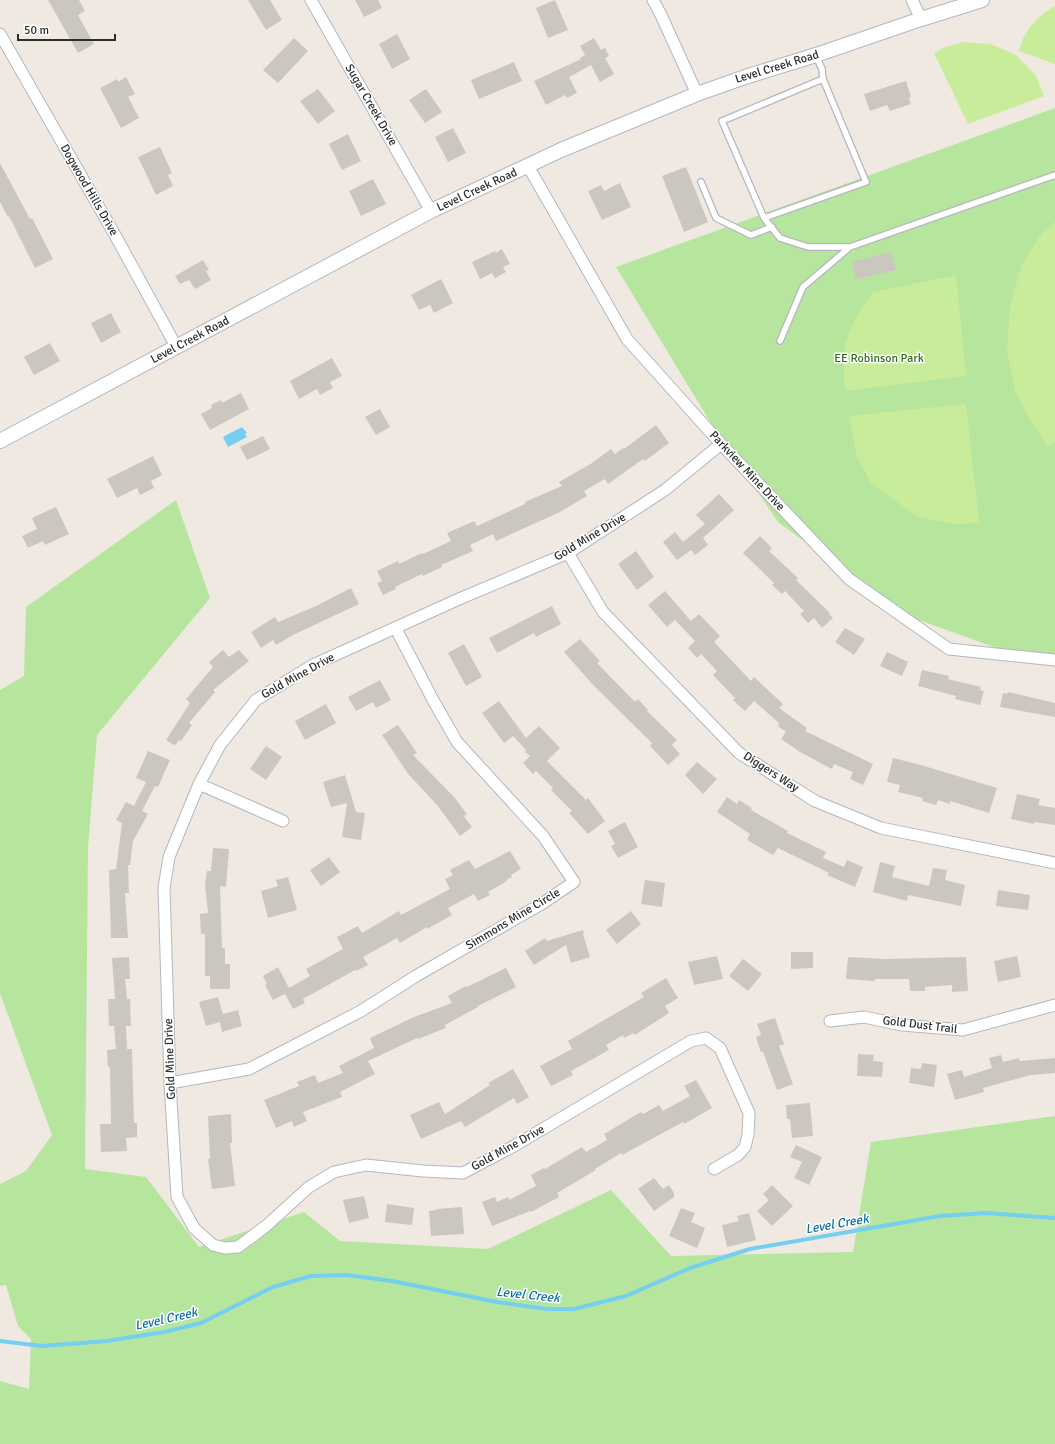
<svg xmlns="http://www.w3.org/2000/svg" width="1055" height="1444" viewBox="0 0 1055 1444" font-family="Signika,sans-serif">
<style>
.green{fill:#b6e59e}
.pitch{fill:#c9ec9a}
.water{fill:#75cff0}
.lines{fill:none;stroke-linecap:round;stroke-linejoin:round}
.stream{stroke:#75cff0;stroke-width:4}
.building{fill:#cbc7bf}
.service-casing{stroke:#b4b7c1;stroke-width:8}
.minor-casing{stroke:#b4b7c1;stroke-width:13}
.tertiary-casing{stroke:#b4b7c1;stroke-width:16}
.service{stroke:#fff;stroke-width:5.5}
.minor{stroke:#fff;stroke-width:11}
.tertiary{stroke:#fff;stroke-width:14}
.labels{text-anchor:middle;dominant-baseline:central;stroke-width:3;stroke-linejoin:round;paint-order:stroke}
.street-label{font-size:12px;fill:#2e2e2e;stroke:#fff}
.park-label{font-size:12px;fill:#2c6e1b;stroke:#fff}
.water-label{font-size:13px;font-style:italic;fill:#0d6fa3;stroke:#fff}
</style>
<rect width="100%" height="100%" fill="#efe9e1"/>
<!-- green -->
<path class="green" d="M1055,108v547l-31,3 -119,-43 -127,-93 -69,-102 -93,-153z
M176,500l34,98 -113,137 -9,112 -3,322 61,8 53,70 105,-35 36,29 148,8 123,-59 60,66 182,-4 18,-110 184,-26v328h-1055v-63l29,8 2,-50 -13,-13 -12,-41 -6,1v-102l26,-13 26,-36 -52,-142v-303l24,-14 2,-69z"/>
<!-- pitch -->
<path class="pitch" d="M1055,6v58l-36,-13c4,-19 19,-36 36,-45z
M964,42l27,2 25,11 20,21 8,20 -76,28 -34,-71 11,-6z
M1055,222v220l-7,5 -16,-24 -17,-32 -8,-39 3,-46 12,-42 20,-31z
M956,275l10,101 -120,15c-2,-12 -4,-28 -2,-40 4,-23 16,-41 29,-59z
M966,404l13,119 -28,1 -35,-8 -45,-33 -14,-26 -8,-41z"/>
<!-- water -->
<path class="water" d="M242,427l5,6 -2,1 2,3 -19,10 -5,-10z"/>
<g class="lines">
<!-- stream -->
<path class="stream" d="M0,1341l42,5 65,-5 57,-9 37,-9 72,-36 38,-11 36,-1 45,6 105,21 50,7h27l52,-13 64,-28 60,-19 190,-33 46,-3 69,5"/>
</g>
<!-- building -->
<path class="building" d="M48,0h31l6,11 -7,4 16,29 -16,9z
M248,0h22l12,20 -16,10z
M355,0h23l4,8 -18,9z
M555,0l13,30 -20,8 -12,-30z
M397,34l13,25 -18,10 -13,-25z
M294,38l14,13 -30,32 -15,-13z
M594,38l7,12 4,-2 4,8 -4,2 9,16 -14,8 -9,-17 -22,12 8,16 -10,5 -2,-3 -19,10 -12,-24 47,-22 -1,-1 5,-3 -5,-9z
M514,62l8,19 -43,18 -8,-19z
M126,77l9,17 -7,3 11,21 -18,10 -21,-40 17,-9 1,3z
M906,81l5,16 -2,1 2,6 -21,7 -3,-6 -17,6 -6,-17z
M318,89l17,22 -17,13 -18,-23z
M426,89l16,23 -17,11 -16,-23z
M453,128l13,25 -18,9 -13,-25z
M348,134l13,27 -19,9 -13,-26z
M160,147l12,26 -4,2 5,11 -17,9 -18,-38z
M0,163l30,56 2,-1 21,41 -18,9 -26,-52 -1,1 -8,-15z
M686,167l22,55 -24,10 -22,-56z
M373,179l13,25 -25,12 -12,-25z
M620,183l11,24 -29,13 -14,-29 13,-6 3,6z
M502,249l8,15 -7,3 3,5 -11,6 -3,-5 -12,6 -8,-17 23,-11 1,2z
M891,252l5,18 -40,9 -4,-17z
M203,260l6,10 -3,1 5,9 -16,9 -6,-9 -9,4 -5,-8z
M441,279l12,24 -19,10 -4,-8 -11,5 -8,-15z
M111,313l10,19 -20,11 -10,-20z
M50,343l10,18 -26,14 -10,-18z
M332,358l10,18 -12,6 3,6 -13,7 -3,-6 -18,10 -9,-18z
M241,393l8,16 -39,21 -9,-16 11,-6 -1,-3 10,-5 1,3z
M380,409l10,18 -14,8 -11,-18z
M656,425l13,18 -24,18 -2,-2 -35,25 -3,-5 -21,12 3,5 -27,16 -64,29 -3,-7 -23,11 3,6 -32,14 1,2 -19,9 -1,-2 -27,13 1,2 -13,6 -6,-12 5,-2 -5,-10 21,-10 1,3 23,-11 1,1 28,-13 -4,-8 27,-12 3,5 48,-22v-2l37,-16 -3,-4 33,-19 19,-14 4,5 8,-6 1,1z
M263,436l7,13 -23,11 -7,-13z
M153,456l9,19 -11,6 3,7 -14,7 -3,-7 -20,10 -10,-19z
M719,494l15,16 -31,28 5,7 -13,10 -4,-5 -14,10 -14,-18 12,-10 8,10 22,-18 -9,-9z
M56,507l13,27 -24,11 -2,-4 -15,7 -6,-12 15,-7 -5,-11z
M760,536l12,12 -3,3 29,27 -2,2 34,33 -1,1 4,4 -11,10 -8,-10 -6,5 -8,-9 4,-3 -19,-20 -3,3 -10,-9 2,-2 -31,-30z
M636,551l18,26 -17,13 -19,-26z
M351,588l8,16 -66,31 -17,10 -3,-5 -12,8 -10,-16 24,-15 3,5 38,-16z
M665,591l26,30 8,-7 21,22 -6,6 37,39 3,-4 29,27 -4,4 28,20 -2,3 68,33 -10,21 -13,-6 3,-7 -19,-8 -2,5 -32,-17 -19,-13 5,-7 -8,-6 1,-3 -25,-22 -9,10 -12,-11 2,-2 -22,-23 4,-4 -16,-17 -4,4 -9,-10 7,-7 -20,-21 -8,7 -19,-22z
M552,606l9,18 -25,13 -2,-4 -37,20 -8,-15z
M845,628l20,11 -11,16 -19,-13z
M580,639l20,22 -3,2 38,39 3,-3 10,11 -1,1 30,29 -5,5 8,9 -12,11 -18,-19 2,-3 -58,-57 -30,-34z
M464,644l18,33 -16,9 -18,-33z
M223,650l6,7 10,-7 10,11 -36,29 2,2 -26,31 3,2 -11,16 -2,-1 -3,5 -4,-1 -6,-4 24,-37 -4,-4 27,-32 -4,-5z
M887,652l21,10 -6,14 -22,-10z
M922,670l27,6 -1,3 33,8 -1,3 4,1 -4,14 -25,-6 1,-3 -38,-10z
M380,680l11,20 -15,8 -3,-6 -17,9 -8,-14z
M1008,692l47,11v14l-55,-10 3,-14 4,1z
M499,701l27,37 13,-12 21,22 -13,13 39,39 2,-2 17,23 -17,13 -19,-21 3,-2 -21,-21 2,-2 -17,-17 -3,3 -10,-11 7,-7 -5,-4 1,-2 -13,-14 -9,7 -22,-30z
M326,704l10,19 -31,17 -10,-19z
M398,725l19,28 -4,2 41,42 13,17 -3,2 8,11 -12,9 -23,-31 -28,-30 -27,-40z
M266,746l16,11 -16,23 -16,-11z
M148,751l22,9 -12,27 -3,-1 -13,25 6,3 -15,27 -3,24h-2l1,28h-4l3,45h-17l-2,-68 7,-1 6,-46 -6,-3 10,-18 8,4 12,-24 -10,-4z
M893,758l28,7 76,23 -8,25 -39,-12v3l-12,-4 -2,5 -14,-4 1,-3 -25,-6 2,-7 -13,-3z
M697,762l20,17 -14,15 -18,-19z
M345,775l11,37 9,1 -4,27 -19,-3 5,-34 -16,4 -8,-25z
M1017,794l23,5 -2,6 17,3v17l-21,-3v2l-23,-5z
M727,797l10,7 2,-4 13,8 -1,2 37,21 -1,2 39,19 -3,6 21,9 3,-7 16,7 -8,20 -28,-12 2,-2 -51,-25 -5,7 -26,-15 3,-6 -33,-22z
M625,822l13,25 -20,11 -7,-12 4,-2 -7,-13z
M213,848l16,1 -3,38 -6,-1 2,62h3v16h5v25h-20v-13h-5v-42h-4l-1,-20 8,-1 -3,-28 2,-14h4z
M510,851l11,18 -10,6 1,2 -6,3 1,1 -19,11 2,3 -12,6 -4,-7 -26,14 4,7 -25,14v-2l-27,16 -3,-5 -34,19 5,8 -12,6 -1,-1 -52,29 2,4 -12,6 -8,-15 -12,6 -8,-15 2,-1 -4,-8 15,-9 11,21 21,-12 -4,-7 37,-20 -6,-12 21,-11 4,7 37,-22 2,4 49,-26 -5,-10 8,-4 -3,-5 19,-10 6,9z
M329,857l11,15 -19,14 -11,-16z
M880,862l15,4 -3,11 37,9 4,-18 14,2 -2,10 20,5 -4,21 -53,-11 -1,6 -34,-9z
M288,877l9,33 -29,8 -7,-27 17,-5 -2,-6z
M645,880l20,3 -3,24 -21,-3z
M998,890l32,5 -2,15 -32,-4z
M631,911l10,13 -24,20 -11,-14z
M583,930l1,3 -1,1 7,23 -19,6 -5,-18 -32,20 -9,-14 20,-13 2,3z
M791,952h22v16l-22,1z
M717,956l6,23 -29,6 -6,-23z
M1017,956l4,21 -23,5 -4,-21z
M129,957l1,22h-5l2,20h3l1,27h-5l1,23h5l2,74h3v14l-11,1 1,13 -26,1 -1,-28h11l-1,-57h-2l-1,-17 9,-1 -2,-23h-5l-1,-27h7l-3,-41z
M848,957l38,2 80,-2 2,34 -16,1v-7l-27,2v4h-15l-1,-12h-34v2l-29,-2z
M743,959l19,15 -14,17 -19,-15z
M506,968l10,19 -38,19v1l-33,18 1,3 -28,11 -1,-1 -49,23 7,13 -35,18 2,5 -39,15 4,9 -13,6 -2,-6 -16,7 -12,-28 35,-14 -2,-4 18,-7 3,8 25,-10 -4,-7 35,-18 -4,-10 44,-21 38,-14 -4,-7 18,-10 1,1z
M666,978l12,20 -13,8 4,7 -34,22 -2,-2 -9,5 -1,-3 -17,10 3,5 -38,21 2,4 -22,11 -11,-20 32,-17 -4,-8 76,-44 -3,-4z
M218,997l5,17 15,-4 4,16 -20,6 -2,-10 -14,4 -7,-24z
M775,1018l9,26 -5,2 14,38 -16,6 -14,-38h-2l-5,-15 5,-2 -4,-11z
M858,1054l16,1 -1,6 10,1 -1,15 -25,-1z
M1001,1055l2,7 16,-4 1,3 35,-3v15l-24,2 -48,13 1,4 -29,8 -8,-26 15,-4 2,7 28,-9 -3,-10z
M922,1063l15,2 -3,22 -25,-4 2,-15 10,1z
M513,1069l16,28 -12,7 -3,-6 -49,29 -4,-6 -40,18 -11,-24 29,-13 6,12 45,-29 -2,-2z
M696,1080l16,28 -28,16 -1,-2 -61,33 -1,-2 -26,16 1,1 -39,23 2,4 -28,15 -1,-1 -38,15 -10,-24 13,-5 2,5 11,-5 1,3 27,-14 -5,-11 13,-7 1,1 37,-22 4,5 21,-12 -3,-6 37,-22 2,2 16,-9 4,6 27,-15 -6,-10z
M810,1103l3,33 -21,2 -2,-19h-3l-1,-14z
M231,1114l1,29h-2l5,43 -23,3 -4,-30h2l-2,-43z
M796,1145l26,12 -13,28 -15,-7 8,-16 -12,-5z
M654,1178l9,11 6,-4 5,8v4l-20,14 -16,-22z
M772,1185l21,21 -21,20 -15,-15 12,-11 -6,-6z
M364,1196l5,22 -20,5 -6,-23z
M387,1204l27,4 -2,17 -27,-3z
M462,1207l2,27 -33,2 -2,-25 8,-1v-1z
M681,1208l14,5 -4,9 14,6 -8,20 -28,-12z
M749,1213l7,27 -29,7 -5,-22 17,-4 -2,-5z"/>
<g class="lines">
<!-- service casing -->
<g class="service-casing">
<path id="service" d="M823,79l-101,42 42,97 16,20 28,9h42l205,-72
M701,182l15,36 35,17 21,-8
M764,218l102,-36 -43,-103 -1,-10 -6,-13
M780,341l23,-54 47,-40"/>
</g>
<!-- minor casing -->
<g class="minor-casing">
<path id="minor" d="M311,0l120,211
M653,0l8,15 36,79
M912,0l9,19
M0,34l115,201 62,113
M528,166l99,173 94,105 128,135 100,70 106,11
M568,553l35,59 136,141 76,48 66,27 174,35
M199,784l84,37
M830,1021l34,-4 38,8 61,5 92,-25
M170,1083l79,-14 112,-58 55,-35 127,-73 31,-21 -31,-46 -86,-94 -24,-42 -37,-71
M714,1169l24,-14 7,-8 3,-12 1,-22 -29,-65 -14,-10 -15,3 -177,105 -51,27 -40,-2 -57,-6 -32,7 -25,15 -43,39 -28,21 -13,1 -12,-3 -19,-17 -17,-31 -7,-114 -6,-195 5,-31 30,-73 21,-39 36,-45 57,-35 146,-66 109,-46 97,-63 56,-46"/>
</g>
<!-- tertiary casing -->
<g class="tertiary-casing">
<path id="tertiary" d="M0,441l431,-230 130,-61 136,-56 48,-17 71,-22 105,-36 61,-19"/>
</g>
<!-- service -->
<use href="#service" class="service"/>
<!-- minor -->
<use href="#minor" class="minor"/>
<!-- tertiary -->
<use href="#tertiary" class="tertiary"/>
</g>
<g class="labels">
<!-- street labels -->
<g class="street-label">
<text transform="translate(777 67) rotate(-17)">Level Creek Road</text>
<text transform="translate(371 105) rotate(60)">Sugar Creek Drive</text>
<text transform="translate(89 190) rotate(60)">Dogwood Hills Drive</text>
<text transform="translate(477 190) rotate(-25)">Level Creek Road</text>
<text transform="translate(190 340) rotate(-28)">Level Creek Road</text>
<text transform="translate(747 471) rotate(47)">Parkview Mine Drive</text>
<text transform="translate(590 537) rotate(-31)">Gold Mine Drive</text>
<text transform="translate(298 676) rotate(-29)">Gold Mine Drive</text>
<text transform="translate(771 772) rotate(33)">Diggers Way</text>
<text transform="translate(513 919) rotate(-31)">Simmons Mine Circle</text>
<text transform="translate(920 1025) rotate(7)">Gold Dust Trail</text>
<text transform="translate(170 1059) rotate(-92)">Gold Mine Drive</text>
<text transform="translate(508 1148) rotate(-29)">Gold Mine Drive</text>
</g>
<!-- park labels -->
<g class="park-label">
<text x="879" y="358">EE Robinson Park</text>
</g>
<!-- water labels -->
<g class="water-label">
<text transform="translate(837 1224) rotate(-10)">Level Creek</text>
<text transform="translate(528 1295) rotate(6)">Level Creek</text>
<text transform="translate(166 1319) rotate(-13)">Level Creek</text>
</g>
</g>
<!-- scale -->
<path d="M18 34v6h97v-6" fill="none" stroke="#2e2e2e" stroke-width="2"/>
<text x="24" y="34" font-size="12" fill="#2e2e2e" stroke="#ffffff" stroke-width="3" paint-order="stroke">50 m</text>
</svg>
